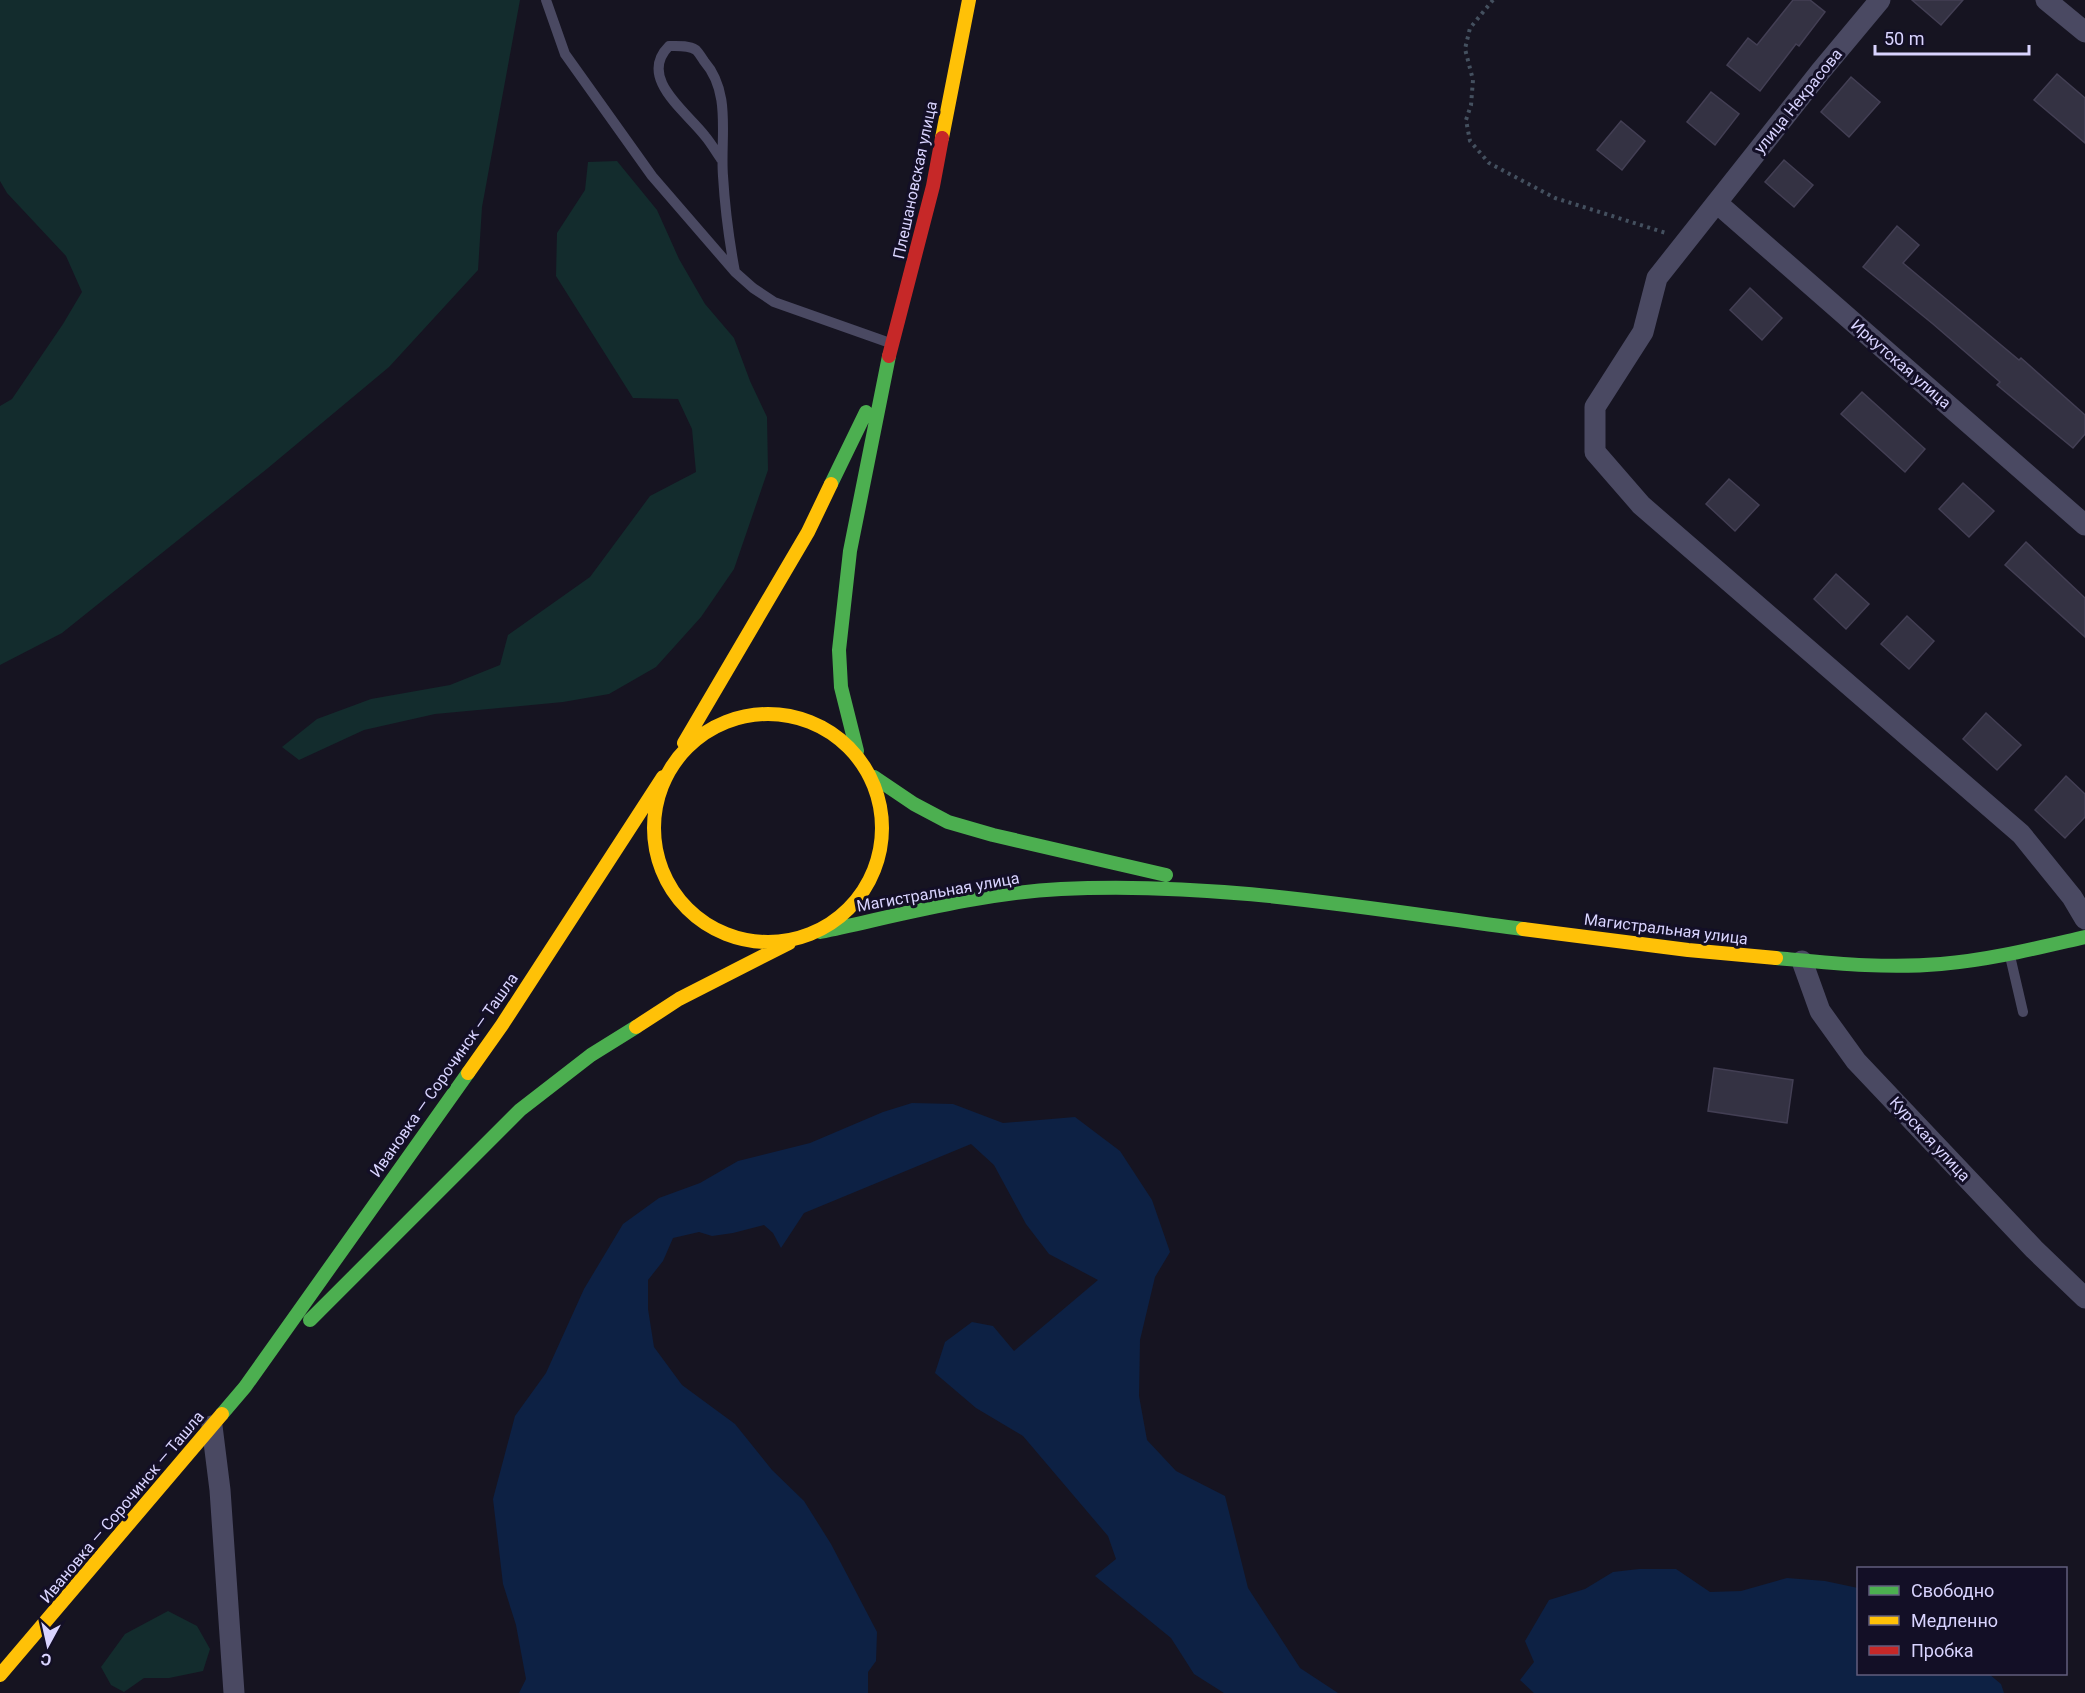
<svg xmlns="http://www.w3.org/2000/svg" width="2085" height="1693" viewBox="0 0 2085 1693" font-family="Roboto,sans-serif">
<style>
.green{fill:#132c2d}
.water{fill:#0d2144}
.building{fill:#343243;stroke:#433f54;stroke-width:1.5}
.lines{fill:none;stroke-linecap:round;stroke-linejoin:round}
.path{stroke:#44505f;stroke-width:4;stroke-dasharray:3 4.5;stroke-linecap:butt}
.lane{stroke:#4a4962;stroke-width:10}
.street{stroke:#4a4962;stroke-width:21}
.fast{stroke:#4caf50;stroke-width:14}
.slow{stroke:#ffc107;stroke-width:14}
.jam{stroke:#c62828;stroke-width:14}
.labels{text-anchor:middle;dominant-baseline:central;stroke-width:6;stroke-linejoin:round;paint-order:stroke}
.street-label{font-size:16px;fill:#d9d4ff;stroke:#130f26}
</style>
<rect width="100%" height="100%" fill="#161421"/>
<!-- green -->
<path class="green" d="M0,0h520l-38,207 -4,63 -89,97 -121,101 -206,165 -62,32v-259l12,-7 51,-75 19,-32 -16,-36 -59,-63 -7,-12z
M617,161l40,49 22,49 26,45 29,34 16,43 17,36 1,53 -34,99 -33,48 -45,50 -47,27 -46,8 -128,12 -71,16 -65,30 -17,-13 35,-28 54,-20 79,-14 50,-20 8,-30 82,-58 60,-81 46,-24 -4,-43 -14,-30 -45,-1 -77,-122 1,-43 28,-43 3,-28z
M168,1611l29,15 13,23 -7,22 -34,7h-25l-20,14 -13,-7 -10,-18 24,-33z"/>
<!-- water -->
<path class="water" d="M912,1103l41,1 50,19 72,-6 45,34 32,49 18,52 -15,25 -15,63 -1,56 8,44 29,31 49,25 23,92 52,80 38,25h-114l-30,-19 -23,-36 -76,-62 21,-17 -8,-23 -85,-100 -47,-28 -41,-35 10,-31 27,-20 21,4 21,25 84,-71 -49,-26 -23,-30 -32,-59 -23,-21 -167,69 -23,35 -8,-15 -9,-8 -31,8 -21,3 -13,-4 -26,6 -10,23 -15,19v29l6,38 28,38 53,39 37,46 32,31 27,43 46,88 -1,29 -8,11v21h-349l7,-14 -10,-54 -13,-41 -10,-85 22,-83 31,-43 38,-84 39,-65 36,-26 41,-15 38,-22 72,-18 73,-31z
M1639,1569h37l34,23 31,-1 46,-13 38,3 33,7v86h131l12,10 3,9h-470l-14,-13 14,-18 -9,-21 24,-41 36,-11 28,-17z"/>
<!-- building -->
<path class="building" d="M1793,0h17l15,12 -26,34 -3,-2 -36,47 -33,-26 21,-27 9,7z
M1912,0h51l-22,25z
M2057,74l28,24v45l-51,-43z
M1851,77l29,25 -31,35 -28,-25z
M1711,92l28,22 -24,31 -28,-23z
M1621,121l24,20 -23,29 -25,-20z
M1784,160l29,25 -19,22 -29,-25z
M1897,226l22,19 -16,18 116,97 2,-2 64,57v19l-12,14 -76,-63 3,-3 -67,-58 -70,-57z
M1750,288l32,30 -20,22 -32,-30z
M1862,392l63,57 -20,23 -64,-58z
M1729,479l30,26 -24,26 -29,-27z
M1963,483l31,28 -25,26 -30,-28z
M2026,542l59,56v39l-80,-72z
M1836,574l33,30 -23,25 -32,-30z
M1907,616l27,25 -25,28 -28,-25z
M1986,713l35,32 -24,25 -34,-31z
M2066,776l19,18v23l-20,21 -30,-28z
M1714,1068l79,12 -6,43 -79,-12z"/>
<g class="lines">
<!-- path -->
<path class="path" d="M1493,0l-23,28 -5,21 8,31 -2,25 -5,15 4,21 19,22 66,35 111,35"/>
<!-- lane -->
<path class="lane" d="M546,0l19,54 87,122 83,96 18,16 21,14 116,41
M721,159c-5,-7 -10,-16 -16,-23 -18,-24 -68,-58 -36,-90 8,0 19,-1 27,4 3,3 6,8 8,11 28,32 16,76 19,115 2,33 6,64 12,96
M2010,956l13,56"/>
<!-- street -->
<path class="street" d="M1880,0l-60,72 -163,206 -14,54 -48,75v45l46,53 380,329 51,63 13,22
M2046,0l39,32
M1717,203l368,322
M1802,961l18,50 36,50 178,188 51,49
M212,1426l8,64 14,203"/>
<!-- fast -->
<path class="fast" d="M831,484l35,-72
M857,751l-16,-64 -2,-37 11,-99 39,-195
M874,777l40,27 34,18 45,13 173,40
M820,932c80,-17 160,-39 241,-43 155,-8 309,20 462,40
M1776,958c55,5 109,11 165,6 49,-4 96,-16 144,-27
M310,1320l210,-210 71,-55 45,-28
M222,1414l23,-27 223,-314"/>
<!-- slow -->
<path class="slow" d="M942,138l27,-138
M654 828a114 114 0 1 1 228 0a114 114 0 1 1-228 0Z
M684,743l124,-211 23,-48
M1523,929l165,21 88,8
M636,1027l43,-28 110,-56
M468,1073l34,-48 161,-248
M0,1675l222,-261"/>
<!-- jam -->
<path class="jam" d="M889,356l44,-170 9,-48"/>
</g>
<g class="labels">
<!-- street labels -->
<g class="street-label">
<text transform="translate(1798 101) rotate(-51)">улица Некрасова</text>
<text transform="translate(915 180) rotate(-78)">Плешановская улица</text>
<text transform="translate(1901 364) rotate(41)">Иркутская улица</text>
<text transform="translate(938 892) rotate(-10)">Магистральная улица</text>
<text transform="translate(1666 929) rotate(7)">Магистральная улица</text>
<text transform="translate(444 1075) rotate(-55)">Ивановка — Сорочинск — Ташла</text>
<text transform="translate(1930 1139) rotate(47)">Курская улица</text>
<text transform="translate(122 1507) rotate(-50)">Ивановка — Сорочинск — Ташла</text>
</g>
</g>
<!-- legend -->
<rect x="1857" y="1567" width="210" height="108" fill="#130f26" stroke="#625e7d" stroke-width="1.5"/>
<rect x="1869" y="1586" width="30" height="9" fill="#4caf50" stroke="#625e7d" stroke-width="1.5"/>
<text x="1911" y="1597" font-size="18" fill="#d9d4ff">Свободно</text>
<rect x="1869" y="1616" width="30" height="9" fill="#ffc107" stroke="#625e7d" stroke-width="1.5"/>
<text x="1911" y="1627" font-size="18" fill="#d9d4ff">Медленно</text>
<rect x="1869" y="1646" width="30" height="9" fill="#c62828" stroke="#625e7d" stroke-width="1.5"/>
<text x="1911" y="1657" font-size="18" fill="#d9d4ff">Пробка</text>
<!-- north arrow -->
<g transform="translate(48 1645) rotate(188)" stroke="#130f26" stroke-width="4.5" paint-order="stroke">
<path d="M0-4.5L10 22L0 15L-10 22Z" fill="#d9d4ff"/>
<text y="-9" font-size="16" font-weight="bold" text-anchor="middle" fill="#d9d4ff">С</text>
</g>
<!-- scale -->
<path d="M1875 45v9h154v-9" fill="none" stroke="#d9d4ff" stroke-width="3"/>
<text x="1884" y="45" font-size="18" fill="#d9d4ff" stroke="#130f26" stroke-width="4.5" paint-order="stroke">50 m</text>
</svg>
